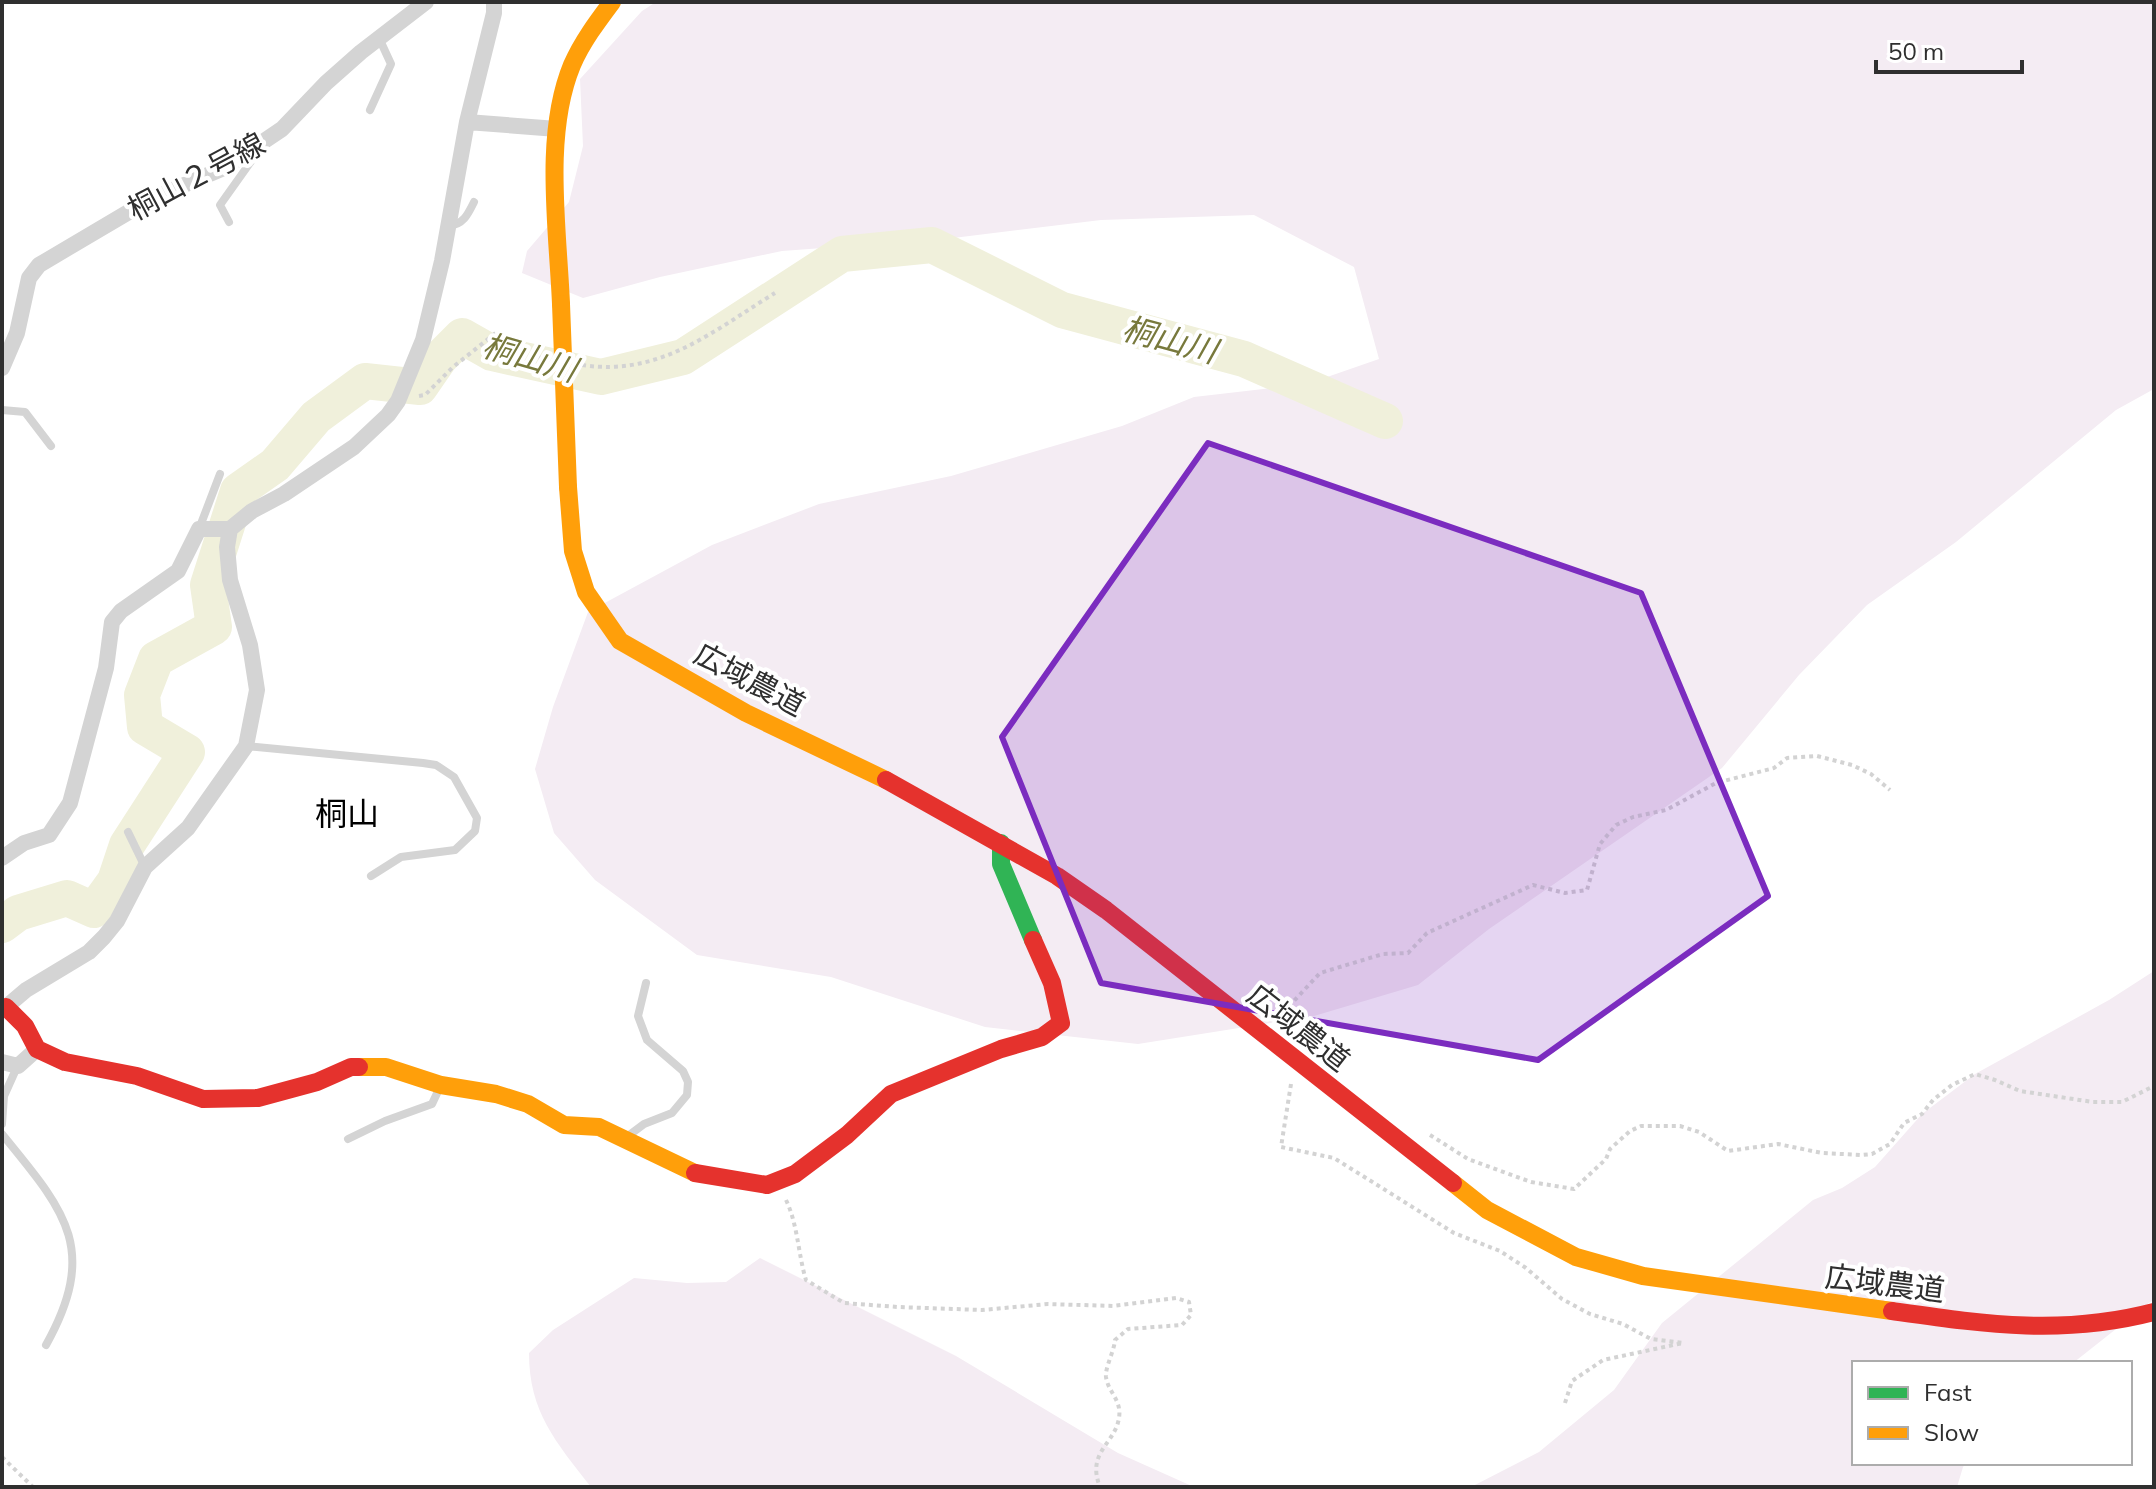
<svg xmlns="http://www.w3.org/2000/svg" width="2156" height="1489" viewBox="0 0 2156 1489" font-family="Mulish,'Noto Sans JP',sans-serif">
<style>
.green{fill:#f4ecf3}
.lines{fill:none;stroke-linecap:round;stroke-linejoin:round}
.river{stroke:#f0f0db;stroke-width:36}
.path{stroke:#d3d3d3;stroke-width:4;stroke-dasharray:4 4;stroke-linecap:butt}
.lane{stroke:#d4d4d4;stroke-width:8}
.street{stroke:#d4d4d4;stroke-width:16}
.fast{stroke:#30b455;stroke-width:18}
.slow{stroke:#ff9f0a;stroke-width:18}
.jam{stroke:#e5322d;stroke-width:18}
.slow-bridge{stroke:#ff9f0a;stroke-width:18}
.marked{fill:#7b2cbf;fill-opacity:0.2;stroke:#7b2cbf;stroke-width:6;stroke-linejoin:round}
.labels{text-anchor:middle;dominant-baseline:central;stroke-width:8;stroke-linejoin:round;paint-order:stroke}
.street-label{font-size:30px;fill:#2f2f2f;stroke:#fff}
.water-label{font-size:32px;font-style:italic;fill:#78793c;stroke:#fff}
.neighbourhood-label{font-size:32px;fill:#000;stroke:#fff}
</style>
<rect width="100%" height="100%" fill="#fff"/>
<!-- green -->
<path class="green" d="M656,2h1498v387l-38,21 -160,132 -89,63 -68,70 -77,93 -233,161 -71,56 -104,31 -176,28 -153,-17 -154,-50 -134,-22 -102,-75 -41,-47 -19,-64 18,-62 35,-95 124,-67 107,-41 132,-28 171,-50 72,-29 113,-13 72,-25 -25,-92 -100,-52 -153,5 -156,19 -163,12 -122,26 -77,21 -61,-25 5,-22 42,-49 14,-56 -3,-67 62,-68z
M2154,971v328l-81,64h-219v100h112l-3,4 -6,20h-486l68,-35 75,-62 48,-67 151,-123 29,-12 33,-21 47,-53 53,-40 134,-74z
M760,1258l196,98 162,97 76,34h-603c-35,-45 -62,-75 -62,-134l24,-23 81,-52 53,5 39,-1z"/>
<g class="lines">
<!-- river -->
<path class="river" d="M2,925l16,-12 49,-15 27,12 21,-29 12,-36 60,-93 -42,-25 -3,-32 14,-36 58,-32 -6,-42 30,-94 37,-26 41,-48 49,-36 55,6 20,-29 22,-22 30,17 109,24 82,-20 159,-103 90,-9 130,65 182,49 141,62"/>
<!-- path -->
<path class="path" d="M582,365c78,12 131,-34 193,-72
M419,396l6,-1 28,-28 44,-35 31,24 14,2
M1278,1018l42,-45 63,-19 25,-1 19,-20 106,-48 32,8 22,-3 13,-46 16,-19 17,-8 33,-7 50,-27 58,-15 13,-10 30,-2 35,9 19,9 19,16
M1291,1084l-10,63 53,11 120,75 46,18 26,17 36,31 28,15 33,10 28,15 32,4 -80,17 -31,21 -7,22
M1430,1135l38,24 63,23 43,7 32,-30 4,-10 20,-18 11,-5h39l19,6 29,19 50,-7 44,9 40,2 10,-1 18,-10 14,-21 18,-9 11,-14 19,-15 23,-11 20,6 25,11 73,11h29l32,-16
M786,1200c12,25 12,54 20,80l38,23 54,4 84,3 66,-6 65,2 63,-8 13,4 2,13 -9,10 -54,4 -13,11c-1,12 -10,27 -9,37 2,15 16,23 13,41 -4,26 -33,34 -19,69
M2,1457l31,30"/>
<!-- lane -->
<path class="lane" d="M370,110l21,-46 -12,-26
M229,222l-9,-17 37,-52v-3
M449,226c15,-2 19,-12 25,-24
M2,410l23,2 26,34
M199,529l21,-55
M246,746l177,17 13,2 18,12 23,41 -2,13 -20,19 -54,7 -30,19
M128,832l17,35
M2,1124l2,-28 13,-29
M2,1134c62,76 98,114 44,211
M628,1136l16,-12 28,-11 15,-18 1,-13 -5,-11 -36,-31 -9,-24 8,-33
M348,1139l37,-18 47,-17 7,-15"/>
<!-- street -->
<path class="street" d="M467,122l90,7
M2,368l15,-35 12,-55 10,-13 110,-65 75,-32 58,-39 44,-46 35,-31 65,-50
M2,858l22,-15 25,-8 21,-32 36,-135 6,-46 9,-11 57,-40 21,-42h31
M6,1007l20,-17 63,-38 15,-15 13,-16 28,-54 43,-39 58,-82 11,-56 -7,-45 -20,-65 -3,-33 3,-18 22,-18 32,-17 70,-47 34,-32 10,-14 25,-61 19,-79 25,-139 27,-109v-11
M2,1062l16,4 19,-17"/>
<!-- fast -->
<path class="fast" d="M1001,843v21l32,76"/>
<!-- slow -->
<path class="slow" d="M561,304c-3,-74 -18,-169 11,-239 10,-23 25,-43 40,-63
M568,487l5,64 13,41 34,49 126,72 140,67
M359,1067h27l55,18 55,9 32,10 36,21 35,2 96,46
M1453,1183l34,27 89,47 67,19 249,35"/>
<!-- jam -->
<path class="jam" d="M886,780l171,96 49,34 347,273
M2,1008l4,-1 19,19 12,23 28,13 72,14 66,23 55,-1 59,-16 34,-15h8
M695,1173l72,12 28,-11 52,-39 44,-41 110,-45 41,-12 19,-14 -9,-40 -19,-43
M1892,1311c92,13 170,25 262,1"/>
<!-- slow-bridge -->
<path class="slow-bridge" d="M561,304l7,183"/>
</g>
<!-- marked area -->
<path class="marked" d="M1208,443l433,150 127,303 -230,164 -437,-77 -99,-246z"/>
<g class="labels">
<!-- street labels -->
<g class="street-label">
<text transform="translate(196 176) rotate(-28)">桐山２号線</text>
<text transform="translate(750 679) rotate(28)">広域農道</text>
<text transform="translate(1299 1027) rotate(38)">広域農道</text>
<text transform="translate(1885 1283) rotate(7)">広域農道</text>
</g>
<!-- water labels -->
<g class="water-label">
<text transform="translate(1170 339) rotate(15)">桐山川</text>
<text transform="translate(530 357) rotate(16)">桐山川</text>
</g>
<!-- neighbourhood labels -->
<g class="neighbourhood-label">
<text x="347" y="813">桐山</text>
</g>
</g>
<!-- border -->
<rect width="2156" height="1489" fill="none" stroke="#2f2f2f" stroke-width="8"/>
<!-- legend -->
<rect x="1852" y="1361" width="280" height="104" fill="#ffffff" stroke="#acacac" stroke-width="2"/>
<rect x="1868" y="1387" width="40" height="12" fill="#30b455" stroke="#acacac" stroke-width="2"/>
<text x="1924" y="1401" font-size="24" fill="#2f2f2f">Fast</text>
<rect x="1868" y="1427" width="40" height="12" fill="#ff9f0a" stroke="#acacac" stroke-width="2"/>
<text x="1924" y="1441" font-size="24" fill="#2f2f2f">Slow</text>
<!-- scale -->
<path d="M1876 60v12h146v-12" fill="none" stroke="#2f2f2f" stroke-width="4"/>
<text x="1888" y="60" font-size="24" fill="#2f2f2f" stroke="#ffffff" stroke-width="6" paint-order="stroke">50 m</text>
</svg>
